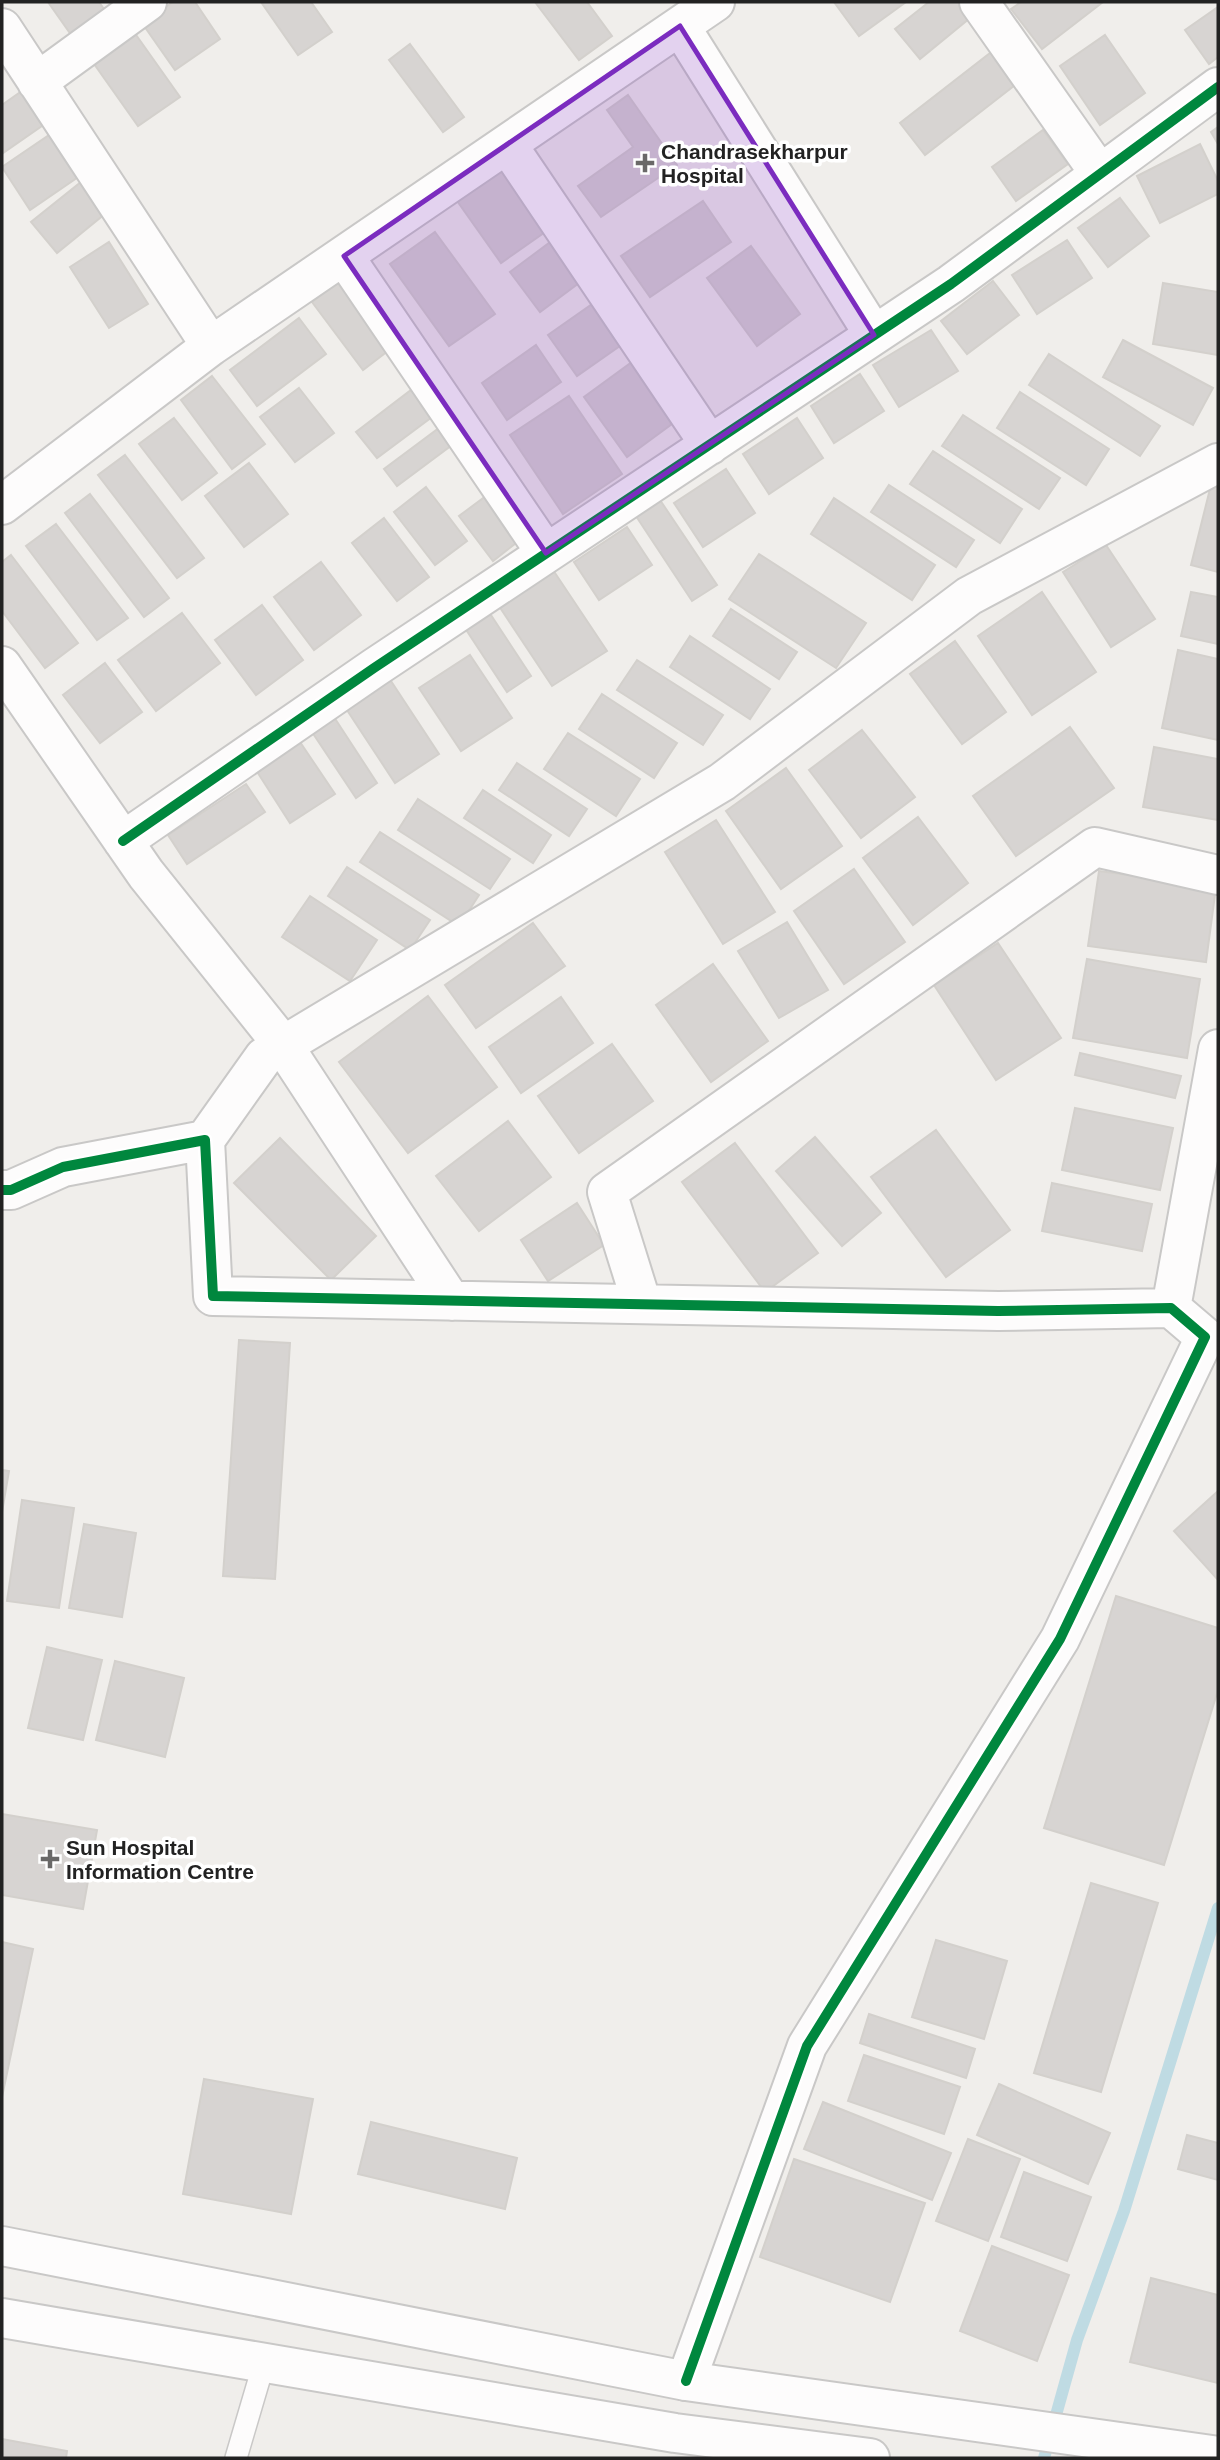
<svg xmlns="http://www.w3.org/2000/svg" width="1220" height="2460" viewBox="0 0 1220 2460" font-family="Arial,sans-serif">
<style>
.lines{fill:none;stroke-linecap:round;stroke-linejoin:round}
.stream{stroke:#bfdbe3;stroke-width:12}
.building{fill:#d7d4d2;stroke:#d3d0cc;stroke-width:2}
.service-casing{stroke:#c9c8c7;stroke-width:24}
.minor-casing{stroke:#c9c8c7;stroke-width:42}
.tertiary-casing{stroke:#c9c8c7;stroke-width:42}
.service{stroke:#fdfcfc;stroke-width:21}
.minor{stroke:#fdfcfc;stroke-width:38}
.tertiary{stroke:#fdfcfc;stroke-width:38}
.cycleway-casing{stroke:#fff;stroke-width:15}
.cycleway{stroke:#00873e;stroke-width:10}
.marked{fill:#7b2cbf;fill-opacity:0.2;stroke:#7b2cbf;stroke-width:5;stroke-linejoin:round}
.poi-dot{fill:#6a6968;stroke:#fff;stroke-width:2.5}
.labels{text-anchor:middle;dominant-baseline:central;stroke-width:7;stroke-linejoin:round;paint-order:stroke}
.poi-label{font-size:21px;font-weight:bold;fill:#222;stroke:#fff;text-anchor:start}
</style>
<rect width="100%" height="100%" fill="#f0eeeb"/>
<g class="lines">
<!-- stream -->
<path class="stream" d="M1044,2458l33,-118 47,-129 94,-303"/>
</g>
<!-- building -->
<path class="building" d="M48,2h51l7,10 -34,24z
M173,2h22l25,37 -45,31 -33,-47z
M261,2h50l21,30 -34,23z
M535,2h52l25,34 -33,24z
M834,2h72l-47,34z
M929,2h29l12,16 -50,41 -25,-30z
M1021,2h82l-61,47 -31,-40z
M1218,7v50l-9,7 -24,-34z
M134,32l46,65 -42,29 -46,-65z
M1105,35l40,58 -45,32 -40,-59z
M410,44l54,73 -21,15 -54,-72z
M994,50l25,32 -94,73 -25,-32z
M29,86l23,33 -49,34 -1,-48z
M628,95l49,70 -76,52 -23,-31 55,-39 -26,-37z
M1218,127v17l-7,-12z
M58,129l29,42 -57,39 -28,-43z
M1043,130l25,34 -52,37 -24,-34z
M1200,144l18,37v13l-58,29 -23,-47z
M502,165l46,65 -47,33 -46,-65z
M81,182l25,31 -49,40 -26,-31z
M1120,198l29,38 -41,31 -30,-39z
M703,201l28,41 -81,55 -29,-41z
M435,232l60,82 -46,32 -59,-82z
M553,240l30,40 -43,32 -30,-40z
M1067,240l25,38 -55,36 -25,-39z
M109,242l39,62 -39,24 -39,-61z
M751,246l49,68 -43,32 -50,-68z
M341,280l52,67 -30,23 -51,-68z
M993,281l26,34 -52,39 -26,-33z
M1163,283l55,9v63l-65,-11z
M598,300l29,41 -50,35 -29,-41z
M299,318l27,36 -69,52 -27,-36z
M931,330l27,41 -59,36 -26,-42z
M1123,340l90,48 -20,37 -90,-48z
M536,345l25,37 -54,38 -25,-37z
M1049,354l111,72 -20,30 -111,-71z
M632,362l44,59 -49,36 -43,-60z
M860,374l24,37 -50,32 -23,-37z
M212,376l53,68 -33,25 -51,-69z
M299,388l35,45 -39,29 -35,-45z
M411,390l21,27 -55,41 -21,-26z
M1020,392l89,57 -23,36 -89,-57z
M569,396l53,78 -59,40 -53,-79z
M963,415l97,63 -21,31 -97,-63z
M174,418l43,55 -35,27 -43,-56z
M797,418l26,40 -54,36 -26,-40z
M439,428l13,17 -55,41 -13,-17z
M933,451l89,58 -22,34 -90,-59z
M125,455l79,103 -27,20 -79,-103z
M249,463l39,51 -44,33 -39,-51z
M726,469l29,44 -52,34 -29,-44z
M889,485l85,55 -18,27 -85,-55z
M1211,485l7,2v85l-27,-7z
M426,487l41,54 -32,24 -41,-53z
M90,494l79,104 -25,19 -79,-104z
M486,496l34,44 -27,21 -34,-45z
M658,497l59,88 -25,16 -58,-88z
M834,498l101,67 -23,35 -101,-66z
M384,518l45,59 -32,24 -45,-58z
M56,524l72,94 -31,22 -71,-94z
M627,527l25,38 -53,35 -25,-38z
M1106,545l49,74 -44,28 -48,-75z
M759,554l107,69 -30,45 -107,-69z
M11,555l67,88 -33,25 -43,-57v-49z
M321,562l40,53 -47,35 -40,-53z
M551,567l56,84 -55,35 -55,-83z
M1042,592l54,80 -64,43 -54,-79z
M1191,592l27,5v47l-37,-8z
M262,605l41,55 -47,35 -41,-55z
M487,609l44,67 -24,16 -44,-67z
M731,609l66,43 -18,27 -66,-43z
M182,613l38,50 -64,48 -38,-51z
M690,636l80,53 -20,30 -80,-52z
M955,641l51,71 -44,32 -52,-70z
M1178,650l40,9v81l-56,-12z
M470,655l42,63 -51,33 -42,-63z
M637,660l86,55 -20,30 -86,-55z
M105,663l37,49 -42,31 -37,-48z
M389,678l50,76 -44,29 -50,-76z
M602,694l75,49 -23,35 -75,-49z
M332,714l45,69 -21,15 -46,-69z
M1070,727l44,61 -98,68 -43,-60z
M862,730l53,67 -54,41 -52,-68z
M568,733l72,46 -24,37 -72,-47z
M298,739l37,55 -45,29 -36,-56z
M1154,747l64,12v61l-75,-13z
M517,763l70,46 -18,27 -70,-46z
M786,768l56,78 -61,43 -55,-78z
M246,784l19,28 -78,52 -19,-29z
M483,790l68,45 -18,28 -69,-45z
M418,799l92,60 -20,30 -92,-59z
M918,817l50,66 -55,42 -50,-67z
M716,820l59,92 -52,32 -58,-92z
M380,832l99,63 -20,31 -99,-64z
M347,867l83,53 -20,30 -82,-54z
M854,869l51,73 -61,42 -50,-73z
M1099,871l117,16 -10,75 -118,-16z
M310,896l67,44 -27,41 -68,-44z
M787,922l41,68 -49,28 -41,-67z
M533,923l32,43 -89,62 -31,-43z
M998,943l63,95 -65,42 -62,-95z
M1087,959l113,20 -13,79 -114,-20z
M713,964l55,77 -57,41 -55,-77z
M428,996l69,91 -89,66 -69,-91z
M561,997l32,46 -72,50 -32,-46z
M612,1044l41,57 -74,52 -41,-57z
M1080,1053l101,23 -6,22 -100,-23z
M1075,1108l98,20 -13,62 -98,-20z
M508,1121l43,56 -72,54 -43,-55z
M936,1130l74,100 -64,47 -75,-100z
M815,1137l66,76 -39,33 -66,-75z
M280,1138l96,98 -45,44 -97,-97z
M735,1143l83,110 -53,39 -83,-110z
M1052,1183l100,21 -10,47 -100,-20z
M577,1203l27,42 -56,36 -27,-41z
M239,1340l51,3 -15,236 -52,-3z
M2,1470l7,1 -7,41z
M1218,1491v89l-44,-49z
M22,1500l52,8 -15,100 -52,-7z
M84,1524l52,9 -14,84 -53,-9z
M1116,1596l102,32v62l-54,175 -120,-37z
M47,1647l55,13 -19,80 -55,-12z
M115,1661l69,17 -19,79 -69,-17z
M2,1814l95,16 -14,79 -81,-14z
M1091,1883l67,20 -57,189 -67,-19z
M936,1940l71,21 -23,78 -72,-22z
M2,1942l31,7 -31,148z
M869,2014l106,35 -9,29 -106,-35z
M864,2055l96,32 -16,47 -96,-33z
M204,2079l109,20 -22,115 -108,-20z
M999,2084l111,49 -22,51 -111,-49z
M823,2102l128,51 -19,47 -128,-51z
M371,2122l146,36 -12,51 -147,-35z
M1187,2135l31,8v37l-40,-11z
M968,2139l52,20 -32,82 -52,-20z
M794,2159l131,44 -35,99 -130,-45z
M1024,2172l67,25 -24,64 -66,-24z
M992,2246l77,29 -32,86 -77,-30z
M1151,2278l67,17v88l-88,-21z
M2,2439l65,12 -1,7h-64z"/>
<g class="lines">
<!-- service casing -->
<g class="service-casing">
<path id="service" d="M236,2458l28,-95"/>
</g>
<!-- minor casing -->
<g class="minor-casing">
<path id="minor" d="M979,2l121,172
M680,26l194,309
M2,28l209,318 504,-344
M37,82l110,-80
M507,144l203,301
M344,256l202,297
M2,505l209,-159
M2,666l144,208 137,171 168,256
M123,841l251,-173 577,-384 267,-197
M205,1140l59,-83 458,-275 247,-186 249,-133
M2,1190h9l52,-23 142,-27 8,156 785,15 173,-3 34,29 -145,302 -253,407 -121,335
M642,1304l-35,-112 488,-345 123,28
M1171,1308l47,-259"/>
</g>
<!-- tertiary casing -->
<g class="tertiary-casing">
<path id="tertiary" d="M2,2246l684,135 532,75
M2,2318l673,115 195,25"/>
</g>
<!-- service -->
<use href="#service" class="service"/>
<!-- minor -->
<use href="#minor" class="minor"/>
<!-- tertiary -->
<use href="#tertiary" class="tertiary"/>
<!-- cycleway casing -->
<g class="cycleway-casing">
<path id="cycleway" d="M123,841l251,-173 577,-384 267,-197
M2,1190h9l52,-23 142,-27 8,156 785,15 173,-3 34,29 -145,302 -253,407 -121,335"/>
</g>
<!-- cycleway -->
<use href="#cycleway" class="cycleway"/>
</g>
<!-- marked area -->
<path class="marked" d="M680,26l194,309 -328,218 -202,-297z"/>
<!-- markers -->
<g class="poi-dot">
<path d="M641.5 152.5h7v7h7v7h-7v7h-7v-7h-7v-7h7z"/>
<path d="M46.5 1848.5h7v7h7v7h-7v7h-7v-7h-7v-7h7z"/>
</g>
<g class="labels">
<!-- poi labels -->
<g class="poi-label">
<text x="661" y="151">Chandrasekharpur<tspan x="661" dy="24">Hospital</tspan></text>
<text x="66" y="1847">Sun Hospital<tspan x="66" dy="24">Information Centre</tspan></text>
</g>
</g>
<!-- border -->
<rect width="1220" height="2460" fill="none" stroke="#222222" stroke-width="7"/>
</svg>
